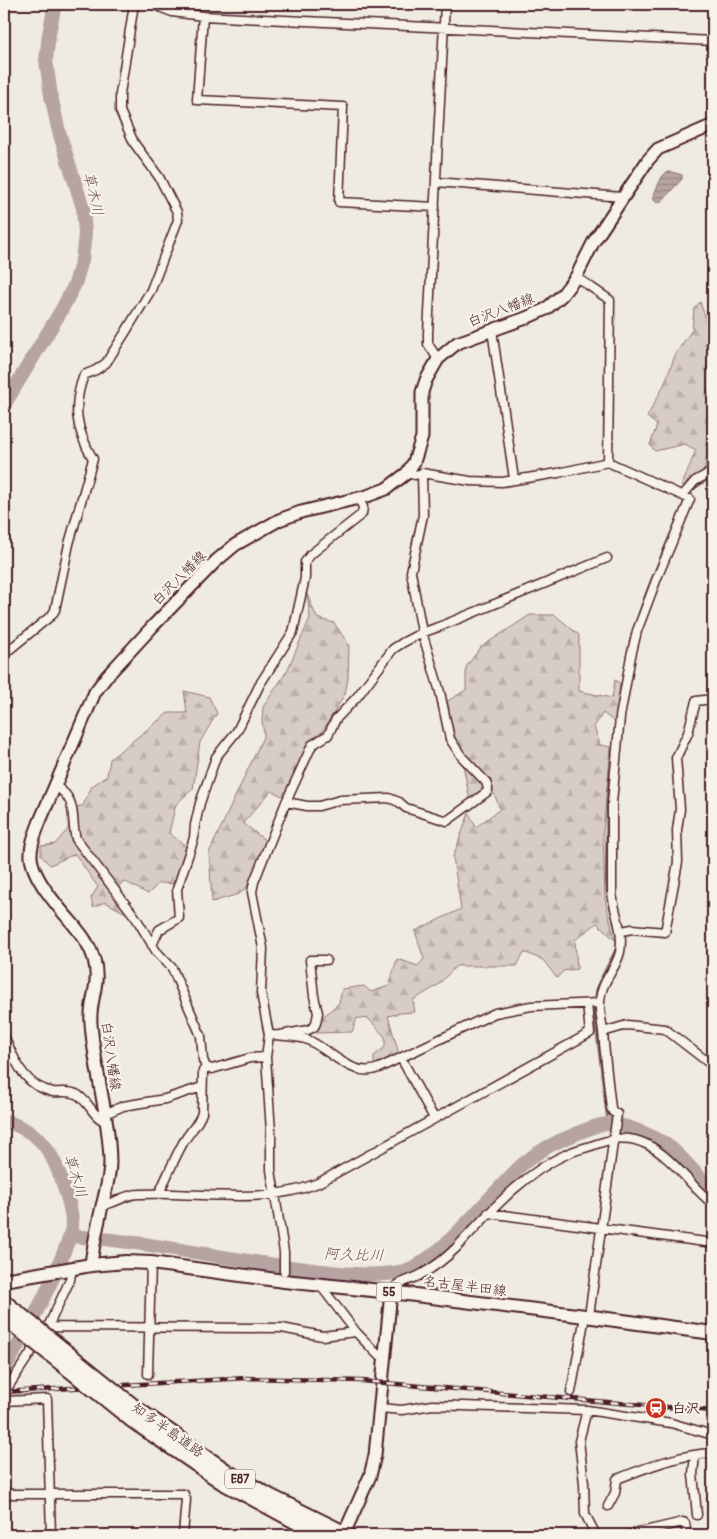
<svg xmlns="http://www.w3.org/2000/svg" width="717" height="1539" viewBox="0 0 717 1539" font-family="Pangolin,'Klee One',sans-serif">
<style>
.forest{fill:url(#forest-firs);stroke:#917678}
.water{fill:url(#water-rules);stroke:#8b6f72}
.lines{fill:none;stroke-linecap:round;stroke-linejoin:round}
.stream{stroke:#8b6f72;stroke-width:2.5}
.river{stroke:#b7a4a2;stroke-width:14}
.street-casing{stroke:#4a1f2b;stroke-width:11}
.secondary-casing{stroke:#4a1f2b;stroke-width:15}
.primary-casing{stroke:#4a1f2b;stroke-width:16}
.highway-casing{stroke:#4a1f2b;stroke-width:18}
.street{stroke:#f7f3e8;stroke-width:8}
.secondary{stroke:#f7f3e8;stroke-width:11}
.primary{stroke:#f7f3e8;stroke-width:12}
.highway{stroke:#f7f3e8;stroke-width:14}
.rail-casing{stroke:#4a1f2b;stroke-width:4.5}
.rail{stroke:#f7f3e8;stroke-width:2.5;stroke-dasharray:8;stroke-linecap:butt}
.highway-bridge-casing{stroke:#4a1f2b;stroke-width:18;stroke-linecap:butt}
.highway-bridge{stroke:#f7f3e8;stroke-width:14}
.labels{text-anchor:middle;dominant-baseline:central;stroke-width:4.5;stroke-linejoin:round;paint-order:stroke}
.shield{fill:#f7f3e8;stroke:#7e5f64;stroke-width:1}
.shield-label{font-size:12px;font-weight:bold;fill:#4a1f2b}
.street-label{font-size:14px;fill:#4a1f2b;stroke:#f7f3e8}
.poi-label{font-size:14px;font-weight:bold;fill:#4a1f2b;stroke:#f7f3e8;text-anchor:start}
.water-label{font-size:15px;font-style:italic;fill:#704e55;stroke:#f7f3e8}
</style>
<defs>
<pattern id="forest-firs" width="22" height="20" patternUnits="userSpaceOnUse" patternTransform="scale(1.25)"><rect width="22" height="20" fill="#d8cdc6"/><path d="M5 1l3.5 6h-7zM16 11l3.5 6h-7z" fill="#bbb0aa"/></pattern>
<pattern id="water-rules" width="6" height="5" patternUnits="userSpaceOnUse" patternTransform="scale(1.25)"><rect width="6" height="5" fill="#b7a4a2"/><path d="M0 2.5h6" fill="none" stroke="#978584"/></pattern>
</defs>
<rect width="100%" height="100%" fill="#f0ebe0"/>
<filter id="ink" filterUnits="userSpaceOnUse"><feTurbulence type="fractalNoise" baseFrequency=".02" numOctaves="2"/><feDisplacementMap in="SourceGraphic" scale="10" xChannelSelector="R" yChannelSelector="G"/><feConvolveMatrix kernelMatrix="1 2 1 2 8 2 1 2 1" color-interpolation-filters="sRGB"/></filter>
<g filter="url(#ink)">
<!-- forest -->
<path class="forest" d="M700,302l13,37v91l-3,7 -6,35 -18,14 -4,-1 14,-35 -11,-6 -30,7 -5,-6 7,-20 -10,-8 17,-32 12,-32 16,-23 2,-21z
M307,594l10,24 17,5 15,22 -1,33 -3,16 -23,38 -13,9 -24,56 -14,-6 -28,32 23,18 -19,46 -8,7 -27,8 -3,-49 55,-118 -2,-14 1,-14 24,-36 23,-53z
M530,615h25l24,20v56l33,7 3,-18 5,3 -4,40 -13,-10 -9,14 6,18 11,2 -8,86 2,66 10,41 -18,-17 -22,17 2,29 -14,2 -6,7 -14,-18 -19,-8 -7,14h-61l-19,20 -24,14 2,12 -15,1 -12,3 11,38 -25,12v-10l11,-9v-10l-16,-18 -12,-1 -5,14 -37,1 9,-17 15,-13 3,-14 22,-3 7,6 18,-6 8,-27 21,7 6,-7 -9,-28 46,-22 -8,-52 16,-44 7,14 24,-18 -8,-21 -22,13 -10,-52 -9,-20 -5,-27 20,-12v-23l15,-20z
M184,691l25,6 8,16 -17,29 -7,47 -17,15 -7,29 19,15 -12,36 -17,-1 -11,11 -22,-12 -5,1 -7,12 17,21 -26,-14 -12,5 -2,-9 7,-11 -23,-33 -25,11 -9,-9v-10l14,-2 13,-15 1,-22 14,-1 9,-20 15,-10 3,-17 58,-46h19z"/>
<!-- water -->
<path class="water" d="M667,172h5l10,3v4l-21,23 -4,1 -4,-4v-4c6,-8 6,-18 14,-23z"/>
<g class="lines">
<!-- stream -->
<path class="stream" d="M692,490l21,-14
M624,677c8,-59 32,-108 55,-162
M613,752l-6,41 -1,84 1,16 9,37
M608,1124l-14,-113 3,-25 19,-37 1,-9"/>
<!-- river -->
<path class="river" d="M4,405l57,-94 14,-27 7,-24 3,-26 -2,-26 -24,-76 -8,-36 -5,-36 3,-26 6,-30
M4,1120c31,12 43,21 55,53 5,13 12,34 13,48 1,11 -5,23 -9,33 -16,41 -37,78 -59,116
M70,1236c76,5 152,23 228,32 32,4 70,10 102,4 39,-7 92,-81 123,-108 15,-13 34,-23 53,-30 9,-4 22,-10 32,-10 16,0 41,10 54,18 20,12 34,34 51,49"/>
<!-- street casing -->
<g class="street-casing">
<path id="street" d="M152,4l20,8 31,4 510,25
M203,16l-6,84 146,7 -4,95 96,5
M436,182l186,15
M576,277l34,23 -2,162
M492,330l22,149
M438,359l-10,-15v-11l17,-329
M407,473l8,2 7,-2 48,8 32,1 56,-9 50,-11 82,37 -33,79 -20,53 -6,25 -11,61 -8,86v89c2,22 12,37 8,60 -4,18 -19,29 -20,49 -1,11 2,20 3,31 2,25 5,50 8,76l2,4 4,2 -28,202
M683,495l12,-14 18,-10
M4,654l48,-39 3,-5 14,-66 24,-85c-17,-29 -21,-53 -9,-84l12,-5 10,-7 19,-30 26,-43 27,-70 -1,-8 -18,-35 -25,-34 -14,-32v-17l14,-90
M55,786c24,14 15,31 21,53l60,79 20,33 16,17 29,68 2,24 3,7 6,2 38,-11 16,-1
M286,802l21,4h12l21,-6 49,-2 10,4 7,6 41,13 40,-29 1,-3 -2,-7 -24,-25 -12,-18 -10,-47 -18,-60 -11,-60 12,-57 -1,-42
M622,931l10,-2 33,3 13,-70 -1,-32 3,-21 -4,-51 12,-25 8,-32 17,-2
M152,945l7,-15 20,-12 -2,-29 17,-51 1,-13 5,-22 16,-46 21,-26 23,-47 33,-52 12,-54v-16l6,-8 51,-40 1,-7 -5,-10
M603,1032l24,-7 38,4 48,37
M269,1035c8,0 32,2 39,5 23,10 44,39 71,28l116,-55 36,-7 69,-3
M280,1035l28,-5 6,-3 2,-4 2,-10 -4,-17 -4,-36h16
M4,1036c11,24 19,50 49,56 8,1 15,-2 23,2 9,4 14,15 21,22 3,3 7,5 10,7
M401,1058l33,60
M105,1114l18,-8 42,-7 37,-12
M159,1193c8,-16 15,-34 24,-50 6,-11 15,-18 19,-30l1,-42 3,-4
M102,1205c13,-1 23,-11 37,-11 59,-3 123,12 179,-11l272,-150 -3,-29
M488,1213l225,30
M284,1271v-19l-13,-82v-38l-5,-75 3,-22 -8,-42 2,-45 -11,-56 2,-10 32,-80 26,-57 16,-10 8,-16 21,-22 36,-48c15,-11 30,-17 48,-23l166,-68
M320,1285l36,47 21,22 8,2
M391,1292c6,-11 19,-11 29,-17 13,-7 26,-17 36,-27 34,-36 67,-75 113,-95 7,-3 15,-5 22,-7 19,-7 35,-12 55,-2 27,13 44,42 67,60
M48,1327l234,1 40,8 34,-4
M46,1331l24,-51 2,-12
M148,1374l3,-111
M571,1392l14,-76
M4,1393l34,-51
M4,1401l43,-2 4,136
M380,1408l22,2 30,-5 155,5 84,13 42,12
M587,1410l-8,31 5,42 1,31 11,21
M695,1455l-2,19 4,41
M4,1494h180l2,5 -3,36
M608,1506l7,-13 2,-14c31,-12 63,-25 96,-26
M628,1535l55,-13 2,1 2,12"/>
</g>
<!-- secondary casing -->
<g class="secondary-casing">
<path id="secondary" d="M91,1265c2,-20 7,-40 11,-59 4,-15 8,-30 8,-45 -1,-47 -16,-92 -19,-138 -2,-24 10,-37 3,-64 -4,-14 -12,-24 -21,-35 -14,-16 -40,-45 -42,-67 -1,-12 5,-25 9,-36l55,-129 12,-16 46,-50 63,-65 19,-16 44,-25 22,-8 66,-16 19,-7 21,-16 7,-11 8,-25v-45l4,-12 12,-21 19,-16 69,-25 20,-9 16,-14 14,-18 18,-36 54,-81 10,-11 55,-24
M347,1527l23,-51 5,-21 16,-163"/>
</g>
<!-- primary casing -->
<g class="primary-casing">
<path id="primary" d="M4,1280l87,-15 35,-3 25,1 133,18 107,11 194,24 128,17"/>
</g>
<!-- highway casing -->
<g class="highway-casing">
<path id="highway" d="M138,1410l89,62 44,25 77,38
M132,1420l89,61 100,54"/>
</g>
<!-- street -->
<use href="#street" class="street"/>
<!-- secondary -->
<use href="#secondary" class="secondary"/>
<!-- primary -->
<use href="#primary" class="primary"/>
<!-- highway -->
<use href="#highway" class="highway"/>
<!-- rail casing -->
<g class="rail-casing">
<path id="rail" d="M4,1392l242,-14 116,3 351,30"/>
</g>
<!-- rail -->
<use href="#rail" class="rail"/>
<!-- highway-bridge casing -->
<g class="highway-bridge-casing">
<path id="highway-bridge" d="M4,1302l134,108
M4,1317l128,103"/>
</g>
<!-- highway-bridge -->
<use href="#highway-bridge" class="highway-bridge"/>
</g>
</g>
<!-- icons -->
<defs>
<g id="station-disc" transform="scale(1.125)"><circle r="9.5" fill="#c8321e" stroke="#f7f3e8"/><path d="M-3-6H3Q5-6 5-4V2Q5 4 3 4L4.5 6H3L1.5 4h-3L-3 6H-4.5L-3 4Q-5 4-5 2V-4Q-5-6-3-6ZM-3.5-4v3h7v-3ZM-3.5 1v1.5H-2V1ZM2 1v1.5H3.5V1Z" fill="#fff"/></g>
</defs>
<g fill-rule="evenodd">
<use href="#station-disc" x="656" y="1408"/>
</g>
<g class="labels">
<!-- shield labels -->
<g class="shield">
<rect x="376.5" y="1282.5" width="25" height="19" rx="4"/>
<rect x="225" y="1469.5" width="30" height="19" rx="4"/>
</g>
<g class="shield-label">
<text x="389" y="1292">55</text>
<text x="240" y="1479">E87</text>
</g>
<!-- street labels -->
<g class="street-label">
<text transform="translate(501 310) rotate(-21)">白沢八幡線</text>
<text transform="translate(179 578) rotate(-45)">白沢八幡線</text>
<text transform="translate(111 1056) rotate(82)">白沢八幡線</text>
<text transform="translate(465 1286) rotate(7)">名古屋半田線</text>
<text transform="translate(168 1430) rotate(35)">知多半島道路</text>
</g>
<!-- poi labels -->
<g class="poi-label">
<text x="672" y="1408">白沢</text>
</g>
<!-- water labels -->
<g class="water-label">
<text transform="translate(93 194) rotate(77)">草木川</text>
<text transform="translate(75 1176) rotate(72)">草木川</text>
<text transform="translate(354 1255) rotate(2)">阿久比川</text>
</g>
</g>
<!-- margin -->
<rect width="717" height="1539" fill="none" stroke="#f7f3e8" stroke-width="20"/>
<rect x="10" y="10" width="697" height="1519" fill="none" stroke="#4a1f2b" stroke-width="2" filter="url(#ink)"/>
</svg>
